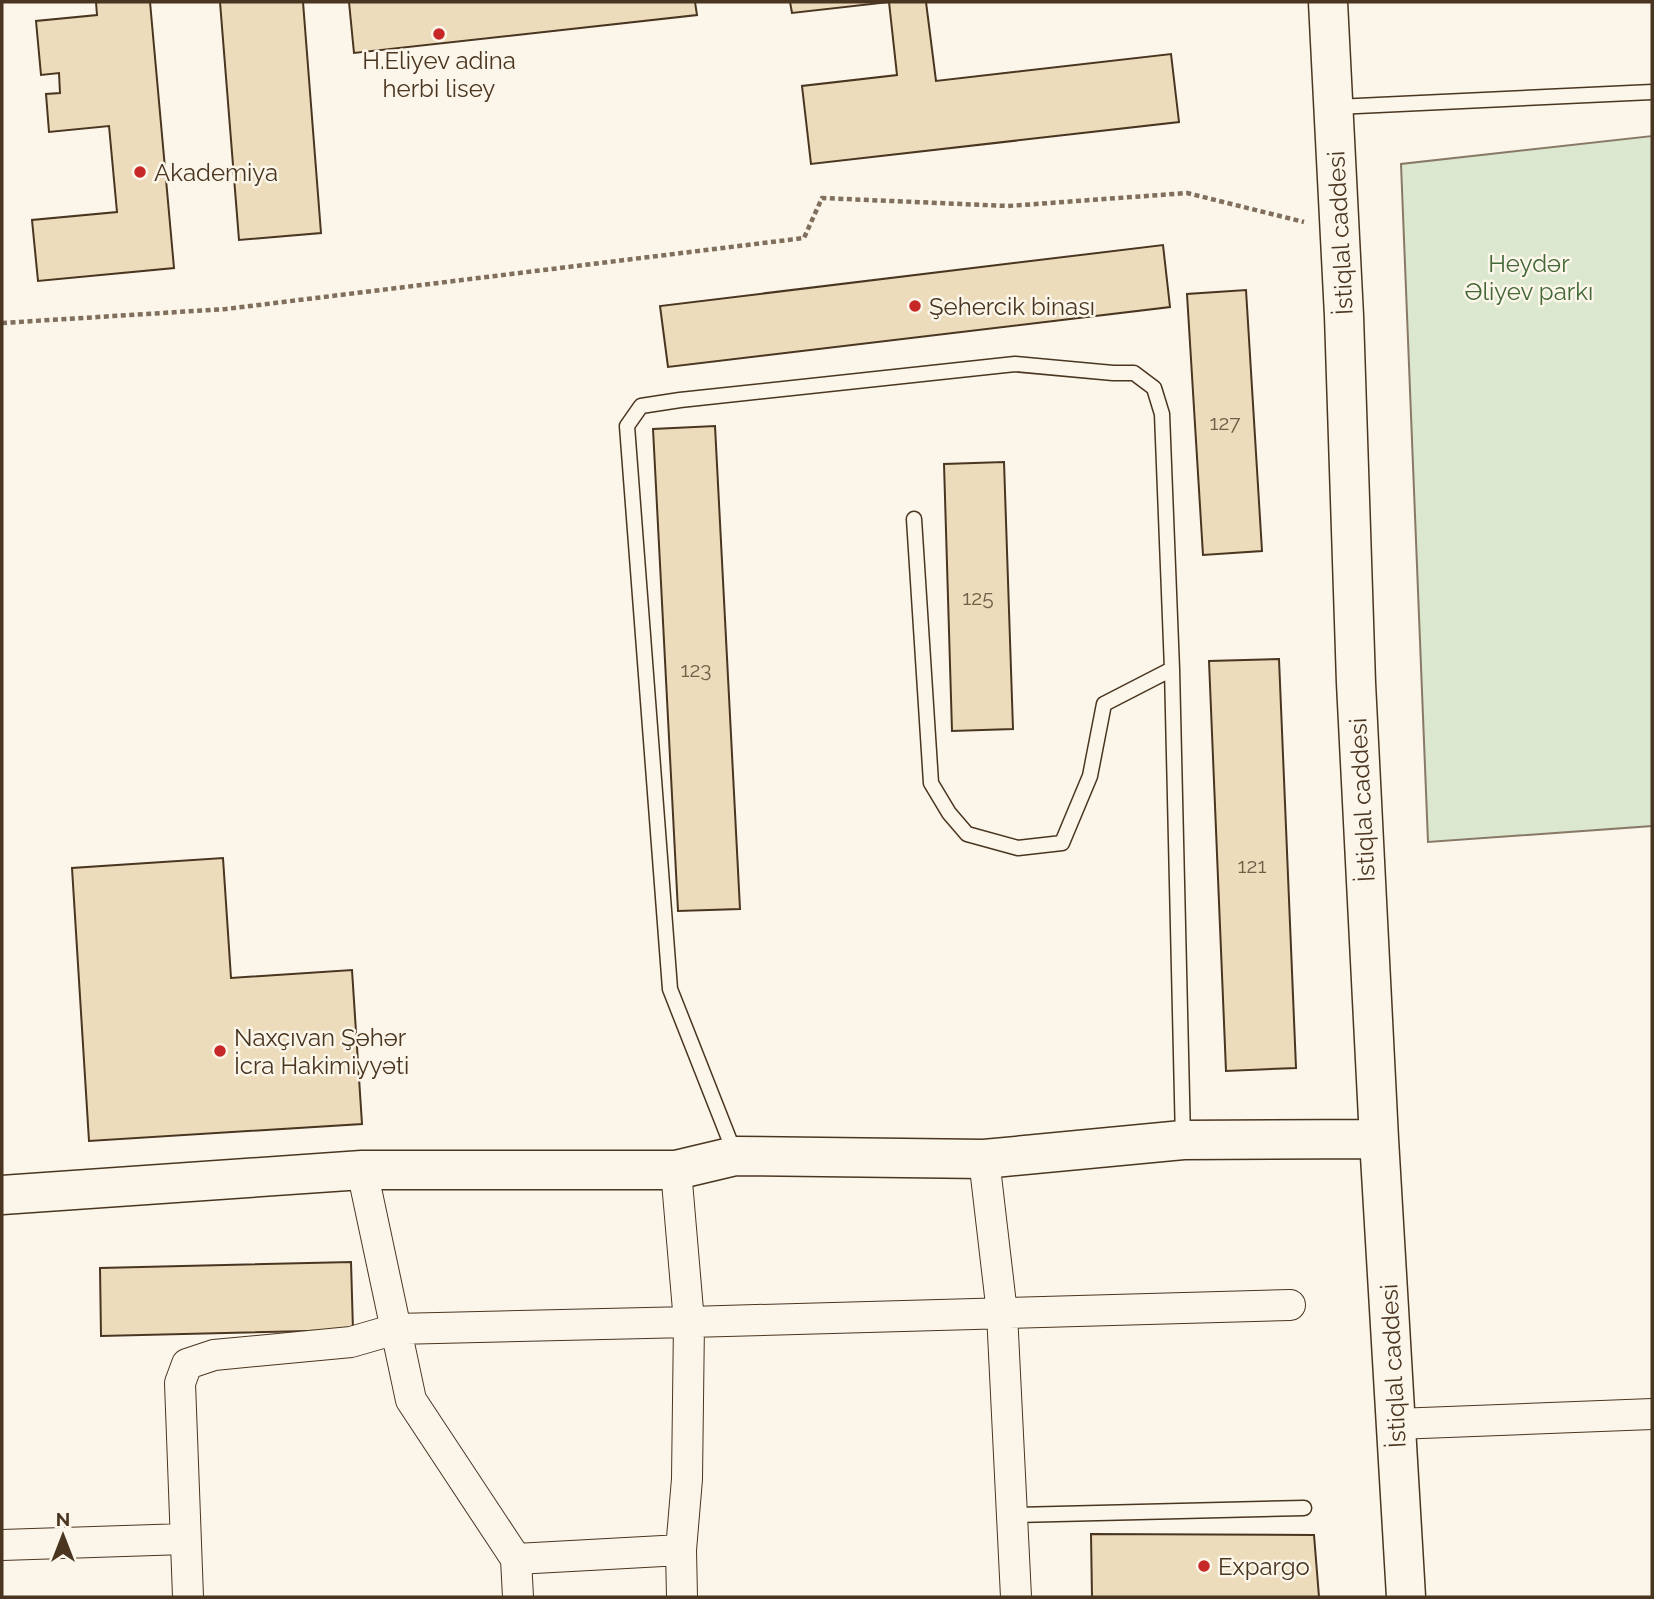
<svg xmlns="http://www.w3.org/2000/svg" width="1654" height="1599" viewBox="0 0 1654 1599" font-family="Raleway,sans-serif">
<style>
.green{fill:#dce7d0;stroke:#887966;stroke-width:2}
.building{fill:#ecdcbc;stroke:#4a3520;stroke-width:2}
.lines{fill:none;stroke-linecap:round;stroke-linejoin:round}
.service-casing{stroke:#4a3520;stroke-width:17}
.minor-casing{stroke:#4a3520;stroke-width:32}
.secondary-casing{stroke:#4a3520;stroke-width:41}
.path{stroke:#7f6f5c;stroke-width:4.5;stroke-dasharray:5 3.5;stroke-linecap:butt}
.service{stroke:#fbf6e9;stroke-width:14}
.minor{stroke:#fbf6e9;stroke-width:30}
.secondary{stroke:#fbf6e9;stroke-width:38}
.poi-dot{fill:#c62828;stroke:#fbf6e9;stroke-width:2.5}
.labels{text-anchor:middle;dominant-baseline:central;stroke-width:5;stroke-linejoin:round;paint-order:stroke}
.number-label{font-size:21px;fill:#725f47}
.poi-label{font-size:24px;fill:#4a3520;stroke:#fbf6e9;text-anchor:start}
.street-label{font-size:24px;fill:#4a3520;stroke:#fbf6e9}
.park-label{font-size:24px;fill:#436837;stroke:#fbf6e9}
</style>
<rect width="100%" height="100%" fill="#fbf6e9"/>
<!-- green -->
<path class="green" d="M1652,136v690l-224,16 -27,-678z"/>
<!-- building -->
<path class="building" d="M96,2h54l24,266 -136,13 -6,-61 85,-8 -8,-86 -60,6 -3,-38 14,-1 -1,-20 -18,2 -5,-54 61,-6z
M220,2h83l18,231 -82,7z
M349,2h346l2,13 -343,38z
M790,2h136l10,79 235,-27 8,68 -368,42 -9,-78 95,-11 -8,-73 -97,11z
M1163,245l7,62 -502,60 -8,-61z
M1246,290l16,261 -59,4 -16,-261z
M715,426l25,483 -62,2 -25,-482z
M1004,462l9,267 -61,2 -8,-267z
M1279,659l17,409 -70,3 -17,-410z
M223,858l8,120 121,-8 10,154 -273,17 -17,-273z
M351,1262l2,68 -252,6 -1,-68z
M1091,1534l223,1 5,62h-227z"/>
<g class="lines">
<!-- service casing -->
<g class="service-casing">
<path id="service" d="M1336,107l316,-15
M914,519l17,264 18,30 18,21 51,14 44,-5 28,-67 14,-72 68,-35
M735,1154l-65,-165 -43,-563 14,-20 39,-6 335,-36 98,9h21l20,15 8,26 10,255 11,471
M1012,1515l292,-7"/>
</g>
<!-- minor casing -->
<g class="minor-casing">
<path id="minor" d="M984,1159l18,154 14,284
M362,1170l49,230 105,159 2,38
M1396,1424l256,-10
M2,1545l183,-6
M681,1550l1,47
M516,1559l165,-9 6,-71 2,-157 -13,-152
M188,1597l-8,-214 7,-19 27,-9 137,-13 45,-13 293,-7 601,-17"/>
</g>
<!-- secondary casing -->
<g class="secondary-casing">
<path id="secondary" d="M1328,2l16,314 12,367 23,456 27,458
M2,1195l360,-25h314l59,-14 249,3 199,-19 196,-1"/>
</g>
<!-- path -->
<path class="path" d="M2,323l224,-14 578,-71 18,-40 186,8 179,-13 117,29"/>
<!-- service -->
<use href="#service" class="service"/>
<!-- minor -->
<use href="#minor" class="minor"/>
<!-- secondary -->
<use href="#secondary" class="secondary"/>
</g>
<!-- markers -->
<g class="poi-dot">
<circle cx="439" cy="34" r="7"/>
<circle cx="140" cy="172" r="7"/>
<circle cx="915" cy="306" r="7"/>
<circle cx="220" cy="1051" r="7"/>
<circle cx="1204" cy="1566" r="7"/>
</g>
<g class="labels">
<!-- number labels -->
<g class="number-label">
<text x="1225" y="422">127</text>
<text x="978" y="597">125</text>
<text x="696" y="669">123</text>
<text x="1252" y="865">121</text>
</g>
<!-- poi labels -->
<g class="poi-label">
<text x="439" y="60" text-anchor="middle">H.Eliyev adina<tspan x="439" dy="28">herbi lisey</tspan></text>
<text x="154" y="172">Akademiya</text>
<text x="929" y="306">Şehercik binası</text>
<text x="234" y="1037">Naxçıvan Şəhər<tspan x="234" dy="28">İcra Hakimiyyəti</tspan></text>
<text x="1218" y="1566">Expargo</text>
</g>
<!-- street labels -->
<g class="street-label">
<text transform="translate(1340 233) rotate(-93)">İstiqlal caddesi</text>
<text transform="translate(1362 800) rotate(-93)">İstiqlal caddesi</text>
<text transform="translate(1393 1366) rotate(-93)">İstiqlal caddesi</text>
</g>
<!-- park labels -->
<g class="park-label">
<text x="1529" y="263">Heydər<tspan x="1529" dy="28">Əliyev parkı</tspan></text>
</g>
</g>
<!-- border -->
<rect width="1654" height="1599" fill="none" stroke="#4a3520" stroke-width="7"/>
<!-- north arrow -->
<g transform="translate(63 1536)" stroke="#fbf6e9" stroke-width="5" paint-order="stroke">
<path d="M0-5L12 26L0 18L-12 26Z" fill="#4a3520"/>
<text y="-10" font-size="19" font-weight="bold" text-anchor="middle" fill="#4a3520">N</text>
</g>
</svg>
